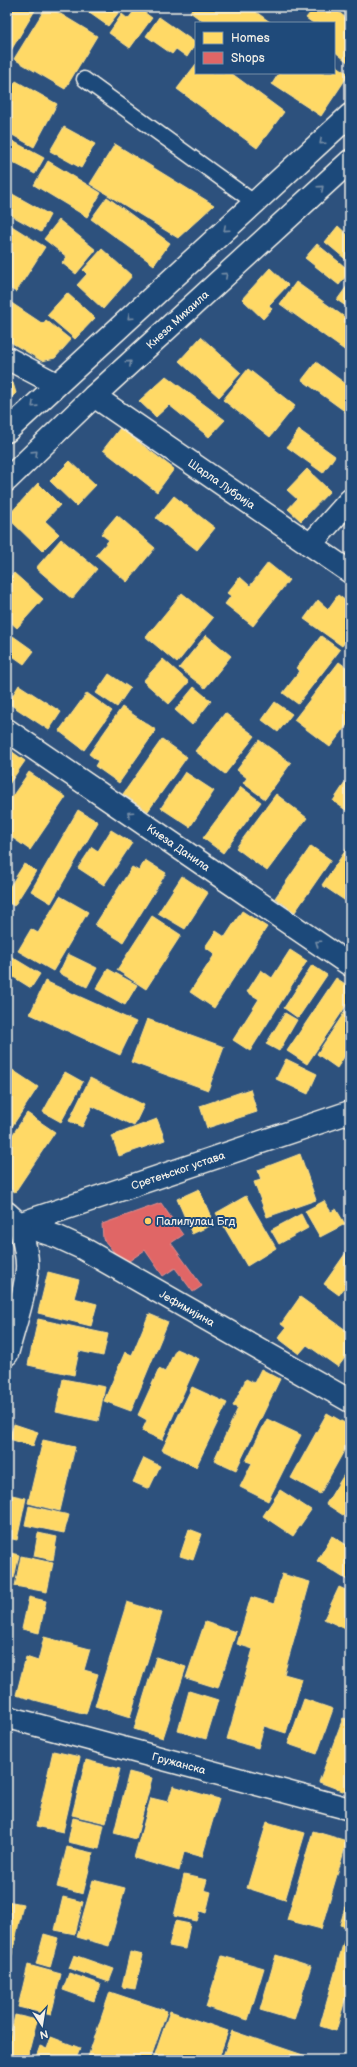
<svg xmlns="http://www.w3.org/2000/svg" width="357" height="2067" viewBox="0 0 357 2067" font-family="'Balsamiq Sans',sans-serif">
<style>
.homes{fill:#ffd966;stroke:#fce08d}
.shops{fill:#e06666;stroke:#e6908d}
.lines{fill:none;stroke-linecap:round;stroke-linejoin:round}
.service-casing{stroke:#f4f1e8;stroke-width:17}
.minor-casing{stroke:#f4f1e8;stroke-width:25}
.tertiary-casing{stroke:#f4f1e8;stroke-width:25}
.secondary-casing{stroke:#f4f1e8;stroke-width:25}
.service{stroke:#1f4a7a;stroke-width:14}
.minor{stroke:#1f4a7a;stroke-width:22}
.tertiary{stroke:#1f4a7a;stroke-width:22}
.secondary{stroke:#1f4a7a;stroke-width:22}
.oneway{stroke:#748da6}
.poi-dot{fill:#ffd166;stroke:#1f4a7a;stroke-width:1.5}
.labels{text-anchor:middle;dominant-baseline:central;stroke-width:4;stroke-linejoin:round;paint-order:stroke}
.street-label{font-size:11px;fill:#f4f1e8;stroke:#1f4a7a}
.poi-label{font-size:11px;fill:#f4f1e8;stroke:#1f4a7a;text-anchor:start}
</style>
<rect width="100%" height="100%" fill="#2d517d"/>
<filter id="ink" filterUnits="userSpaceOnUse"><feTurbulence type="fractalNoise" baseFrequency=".025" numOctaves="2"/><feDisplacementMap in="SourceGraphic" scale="8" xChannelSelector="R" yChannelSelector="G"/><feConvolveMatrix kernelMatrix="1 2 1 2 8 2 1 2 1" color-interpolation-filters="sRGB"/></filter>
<g filter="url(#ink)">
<!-- homes -->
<path class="homes" d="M9,7h28l-30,50v-47z
M46,7h3l48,29 -32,53 -51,-30z
M81,7h31l7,5 -11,14z
M137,7l15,11 -22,30 -21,-15 13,-19 6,5z
M193,7h56l21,15 -65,1 -15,-11z
M315,7h17l18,14v43l-16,-13v-28h-21l-7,-5z
M159,17l37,26 -9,14 -11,-8 -4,5 -26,-18z
M196,64v9h35l53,39 -27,36 -80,-59z
M334,64l15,10 -28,42 -49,-32 7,-11h55z
M16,81l41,23 -23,43 -27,-15v-35z
M64,127l31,17 -14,24 -31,-17z
M7,138l37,20 -9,16 -25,-13 2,-3 -5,-3z
M115,144l99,61 -36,33 -88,-54z
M48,161l53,32 -14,24 -53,-32z
M7,191l43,24 -9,17 -34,-19z
M107,197l63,46 -16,22 -63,-46z
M59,220l37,30 -20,24 -14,-11 5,-6 -23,-18z
M7,223l38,24 -29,45 -9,-5z
M338,226l12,11v26l-25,-21z
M317,244l33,27 -11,14 -34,-27z
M102,249l30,27 -29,33 -26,-24 10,-11 -4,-4z
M270,268l18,17 -19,20 3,4 -9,10 -21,-20z
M296,282l54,39v33l-70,-50z
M350,282v27l-13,-9z
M67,293l28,25 -20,21 -28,-24z
M7,300l36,24 3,-4 25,20 -16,18 -13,3 -35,-21z
M201,337l40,36 -22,24 -40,-36z
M316,362l34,25v28l-48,-35z
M248,369l47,37 -25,31 -47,-37z
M166,376l59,44 -16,17 -40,-32 -13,12 -17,-16z
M7,381l6,2 3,10 -9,9z
M120,428l54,41 -17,23 -54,-42z
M299,430l36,26 -12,17 -36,-26z
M70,461l26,24 -20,21 -26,-25z
M307,469l23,22 -29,30 -13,-12 9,-10 -10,-9z
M38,483l22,22 -15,16 14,13 -17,17 -35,-34z
M174,496l41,32 -18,22 -41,-32z
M117,515l38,33 -28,34 -31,-27 13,-15 -8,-6z
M61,539l36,30 -25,30 -36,-31z
M268,563l21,17 -36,46 -28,-22 6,-8 -4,-3 13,-16 10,9z
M14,573l29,26 -26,29 -10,-9v-39z
M182,593l31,25 -36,45 -31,-26z
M338,595l12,9v32l-8,10 -38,-27 14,-19 10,9z
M206,635l25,21 -26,32 -26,-20z
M13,636l21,15 -10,13 -17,-12v-7z
M321,636l19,14 -42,54 -15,-11 17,-22 -4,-3z
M163,659l26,23 -20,22 -26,-23z
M339,662l11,8v51l-20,26 -36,-27z
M109,674l21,14 -13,19 -21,-14z
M7,682l5,4 -5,6z
M19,685l42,27 -12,18 -41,-27z
M194,687l17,14 -19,24 -17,-15z
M87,693l25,18 -28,39 -25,-19z
M275,702l17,12 -14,18 -16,-12z
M122,707l34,23 -37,53 -24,-17 3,-5 -9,-7z
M225,713l30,23 -30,38 -30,-23z
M162,739l25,18 -39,54 -25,-17z
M259,740l32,23 -26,36 -22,-16 4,-5 -10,-8z
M7,748l18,13 -18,26z
M29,772l37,25 -36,53 -23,-16v-30z
M185,772l29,19 -24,36 -29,-19z
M349,777l1,1v35l-17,-12z
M241,787l20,15 -38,51 -20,-15z
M276,794l31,24 -40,53 -31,-23z
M78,810l20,12 -47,81 -20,-12z
M111,830l21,13 -28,42 -26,-17 14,-21 6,4z
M350,844v60l-28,-19z
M311,846l20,14 -36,52 -20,-14z
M145,860l21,13 -43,69 -28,-17 37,-58 7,4z
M24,864l12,7 -22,35 -7,-4v-11z
M182,876l26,17 -23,36 -27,-16z
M60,896l28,16 -35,59 -35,-20 13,-22 7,4z
M242,911l25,16 -53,81 -24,-16 25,-38 -10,-7 11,-16 9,6z
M152,916l29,19 -35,54 -29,-19z
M290,950l17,11 -57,90 -17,-11 26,-41 -12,-7 14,-22 11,8z
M7,954l33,20 -9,14 -24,-15z
M68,954l29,14 -10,19 -28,-14z
M312,965l15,10 -29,43 -14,-10z
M108,969l29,16 -12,20 -29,-16z
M336,978l14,9v13l-43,64 -20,-13z
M45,981l91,41 -16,33 -90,-41z
M350,1004v44l-13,20 -20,-14z
M285,1013l12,7 -18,31 -13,-7z
M147,1019l77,28 -16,43 -77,-28z
M286,1059l31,15 -9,20 -32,-15z
M8,1067l30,20 -31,47v-65z
M65,1072l18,10 -22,40 -18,-10z
M90,1078l54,27 -10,21 -42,-20 -10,21 -13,-6z
M250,1089l7,23 -50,16 -7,-22z
M27,1113l28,19 -40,60 -8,-5v-44z
M157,1119l8,21 -46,16 -7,-20z
M300,1154l16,46 -49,17 -13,-35 7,-2 -3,-10z
M199,1189l15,35 -22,10 -15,-35z
M246,1196l30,52 -29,18 -31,-53z
M324,1201l7,11 5,-3 9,15 -25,13 -15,-26z
M301,1214l7,14 -29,16 -8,-14z
M350,1247v33l-11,15 -15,-11z
M48,1272l31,8 -5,18 23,6 -6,22 -53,-13z
M300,1297l50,36v18l-12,16 -31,-22 -8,9 -21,-16 8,-10 -5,-4z
M149,1314l19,8 -37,89 -27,-10 21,-49 7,3z
M38,1319l70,15 -5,22 -24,-5 -5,24 -46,-10z
M176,1349l23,10 -37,81 -20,-9 5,-11 -9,-5 21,-46 6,3z
M261,1369l19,10 -44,91 -22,-10 24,-52 -5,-2 13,-27 8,4z
M63,1379l42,8 -7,34 -42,-9z
M192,1387l35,16 -31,64 -34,-17z
M327,1413l23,13v14l-30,54 -29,-16z
M267,1419l34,16 -33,66 -28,-14 12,-24 -6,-2z
M14,1424l24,8 -5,14 -24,-7z
M43,1440l32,7 -15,64 -32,-8z
M144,1458l16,8 -11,23 -16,-7z
M350,1465v45l-4,7 -20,-13z
M280,1490l31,20 -18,26 -30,-20z
M7,1494l19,4 -9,42 -10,-2z
M29,1506l40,9 -5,18 -39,-8z
M189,1529l13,5 -9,26 -13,-4z
M38,1533l19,4 -4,23 -19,-4z
M332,1536l18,11v28l-3,5 -30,-19z
M7,1552l12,3 -5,23 -7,-2v2z
M21,1556l32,7 -6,29 -32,-6z
M282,1574l28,8 -26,92 18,5 -16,54 -22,-7 -6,22 -31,-9 26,-90 -16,-5 14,-47 23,7z
M339,1587l11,5v39l-26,-12z
M29,1597l17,4 -7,32 -17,-4z
M127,1602l35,11 -32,104 -35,-11z
M205,1622l31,10 -18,56 -32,-10z
M44,1637l46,12 -6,21 14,4 -12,40 -70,-19 10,-38 12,4z
M156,1657l30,10 -23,71 -29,-9z
M189,1691l29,9 -12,39 -28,-8z
M304,1699l29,10 -16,45 -29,-10z
M343,1718l7,2v67l-2,6 -29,-11z
M7,1740l3,1 -3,11z
M53,1751l27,6 -17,75 -27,-6z
M86,1760l34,9 -14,54 -34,-8z
M129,1772l23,6 -16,61 -22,-6z
M173,1786l46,13 -17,58 -18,-5 -5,19 -45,-13 17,-60 17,4z
M73,1818l31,7 -5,24 -31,-7z
M267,1822l38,11 -20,67 -38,-12z
M313,1831l34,10 -26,88 -34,-9z
M67,1847l26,6 -10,41 -26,-7z
M184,1875l23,5 -3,10 7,2 -5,21 -6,-2 -3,10 -23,-5z
M93,1880l32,8 -16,58 -32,-9z
M350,1890v38l-10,-3z
M63,1897l20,5 -8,32 -20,-4z
M7,1901l16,3 -12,55 -4,-1z
M175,1921l15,3 -5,25 -16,-3z
M347,1930l3,1v52l-14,48 -16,-5z
M44,1934l14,4 -8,30 -14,-4z
M130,1952l13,3 -8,34 -13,-2z
M74,1955l40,14 -5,13 -40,-14z
M276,1955l35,11 -17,54 -34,-10z
M222,1956l42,12 -16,52 -42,-13z
M28,1965l33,9 -10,41 -33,-8z
M69,1973l31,11 -6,17 -31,-11z
M110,1992l57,19 -17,49h-63z
M170,2011l58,20 -10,29h-65z
M15,2015l22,5 -10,39 -20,1v-11z
M232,2031l74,25 -2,4h-69l-12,-4z
M51,2037l29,11 -5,12h-40l5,-14 7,3z"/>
<!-- shops -->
<path class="shops" d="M161,1203l22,32 -12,8 31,43 -9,6 -18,-24 -12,8 -18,-26 -16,11 -9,-2 -17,-20 -1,-15z"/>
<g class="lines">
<!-- service casing -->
<g class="service-casing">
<path id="service" d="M84,79l171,124"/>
</g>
<!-- minor casing -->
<g class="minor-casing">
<g id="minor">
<path d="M7,358l49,26"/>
<path id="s1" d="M94,396l256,176"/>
<path d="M310,545l40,-45"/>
<path id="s2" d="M7,730l343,235"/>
<path id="s3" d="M7,1213l12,11 39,13 24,11 268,153"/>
<path id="s4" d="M16,1225l334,-113"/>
<path d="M7,1354c7,-28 18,-57 20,-85 1,-15 -4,-30 -8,-45"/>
</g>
</g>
<!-- tertiary casing -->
<g class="tertiary-casing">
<g id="tertiary">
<path id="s5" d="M7,1717l343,92"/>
</g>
</g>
<!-- secondary casing -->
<g class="secondary-casing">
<g id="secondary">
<path d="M7,431l343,-316"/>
<path id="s6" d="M7,480l87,-84 256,-235"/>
</g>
</g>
<!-- service -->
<use href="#service" class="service"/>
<!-- minor -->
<use href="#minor" class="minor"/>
<!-- tertiary -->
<use href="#tertiary" class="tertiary"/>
<!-- secondary -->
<use href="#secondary" class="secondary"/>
</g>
<!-- one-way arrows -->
<defs><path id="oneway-chevron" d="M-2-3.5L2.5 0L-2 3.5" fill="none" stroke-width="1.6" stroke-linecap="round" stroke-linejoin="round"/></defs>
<g class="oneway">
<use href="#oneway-chevron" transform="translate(322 142) rotate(138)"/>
<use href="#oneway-chevron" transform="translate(321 188) rotate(-42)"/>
<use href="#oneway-chevron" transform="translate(226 229) rotate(138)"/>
<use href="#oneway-chevron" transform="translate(225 275) rotate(-42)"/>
<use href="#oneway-chevron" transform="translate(130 317) rotate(138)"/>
<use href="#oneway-chevron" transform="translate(129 363) rotate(-42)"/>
<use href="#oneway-chevron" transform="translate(34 405) rotate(136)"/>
<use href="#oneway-chevron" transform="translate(35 453) rotate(-44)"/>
<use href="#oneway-chevron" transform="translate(130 814) rotate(-146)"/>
<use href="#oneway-chevron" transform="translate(318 943) rotate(-146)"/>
</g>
</g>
<!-- markers -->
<circle class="poi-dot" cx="148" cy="1221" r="4"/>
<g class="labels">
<!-- street labels -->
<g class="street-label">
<text stroke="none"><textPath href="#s6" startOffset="234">Кнеза Михаила</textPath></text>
<text stroke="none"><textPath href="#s1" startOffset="155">Шарла Лубрија</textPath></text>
<text stroke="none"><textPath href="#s2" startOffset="208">Кнеза Данила</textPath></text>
<text stroke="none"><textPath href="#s4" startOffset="171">Сретењског устава</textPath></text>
<text stroke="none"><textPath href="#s3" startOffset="205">Јефимијина</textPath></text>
<text stroke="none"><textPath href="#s5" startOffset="178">Гружанска</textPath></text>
</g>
<!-- poi labels -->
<g class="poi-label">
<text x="156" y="1221">Палилулац Бгд</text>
</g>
</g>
<!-- margin -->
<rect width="357" height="2067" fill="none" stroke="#1f4a7a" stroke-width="24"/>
<rect x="12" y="12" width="333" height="2043" fill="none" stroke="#f4f1e8" stroke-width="1.5" filter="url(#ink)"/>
<!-- legend -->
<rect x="195" y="22" width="140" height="52" fill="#1f4a7a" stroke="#748da6"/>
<rect x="203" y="32" width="20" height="12" fill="#ffd966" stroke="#748da6"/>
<text x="231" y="42" font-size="12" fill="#f4f1e8">Homes</text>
<rect x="203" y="52" width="20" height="12" fill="#e06666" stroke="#748da6"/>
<text x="231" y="62" font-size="12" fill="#f4f1e8">Shops</text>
<!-- north arrow -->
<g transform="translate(42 2025) rotate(168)" stroke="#1f4a7a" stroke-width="3" paint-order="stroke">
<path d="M0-3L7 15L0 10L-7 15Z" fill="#f4f1e8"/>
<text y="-6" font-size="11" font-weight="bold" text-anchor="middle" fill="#f4f1e8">N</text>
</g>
</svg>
